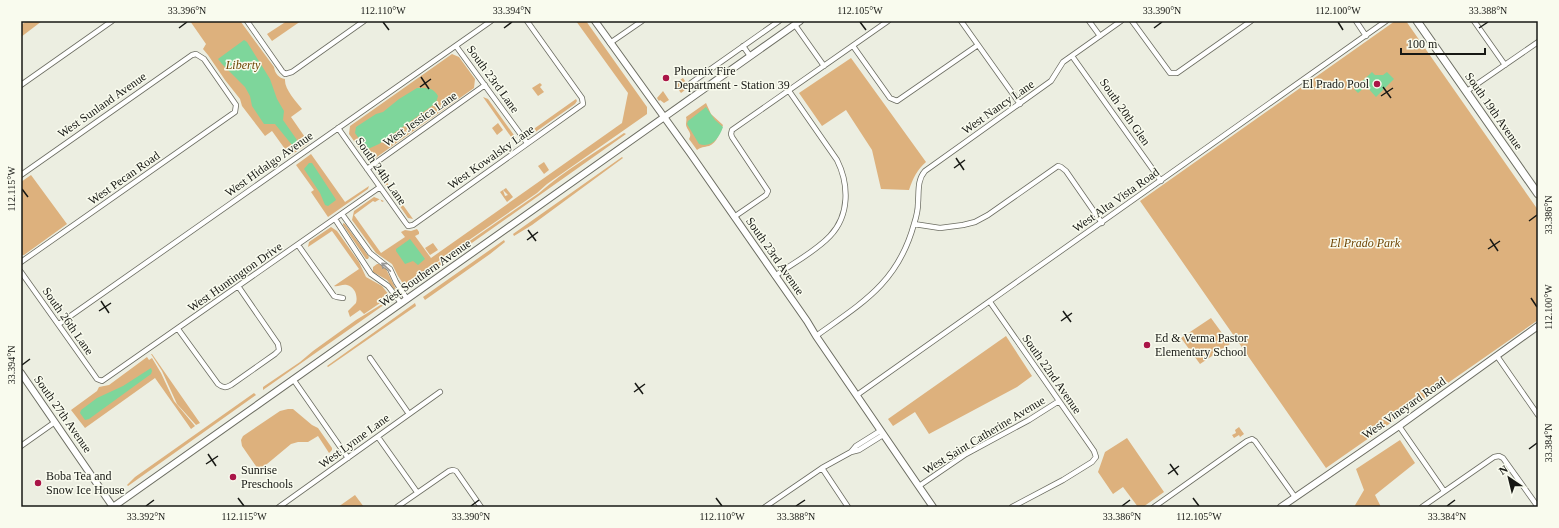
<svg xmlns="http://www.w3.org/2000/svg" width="1559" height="528" viewBox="0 0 1559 528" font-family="Georgia,serif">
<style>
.green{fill:#ddb17d}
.water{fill:#7ed69b}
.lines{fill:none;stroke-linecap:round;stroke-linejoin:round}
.street-casing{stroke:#6c6d62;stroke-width:6}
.secondary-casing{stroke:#6c6d62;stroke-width:8}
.primary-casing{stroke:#6c6d62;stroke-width:9}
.street{stroke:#fff;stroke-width:4.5}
.secondary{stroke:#fff;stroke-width:6}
.primary{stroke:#fff;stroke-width:7}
.oneway{stroke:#979795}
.ticks{fill:none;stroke:#171814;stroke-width:1.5}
.poi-dot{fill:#aa1548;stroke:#f9fbee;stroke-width:1.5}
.labels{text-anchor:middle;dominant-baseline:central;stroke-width:3;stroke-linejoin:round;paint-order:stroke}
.park-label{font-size:12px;font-style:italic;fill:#6e4504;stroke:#f9fbee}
.poi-label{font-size:12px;fill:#171814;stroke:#f9fbee;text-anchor:start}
.street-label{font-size:12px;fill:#171814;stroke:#f9fbee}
.neatline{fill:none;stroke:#171814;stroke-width:1.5}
.ticks-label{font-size:10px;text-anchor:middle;fill:#171814}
</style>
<rect width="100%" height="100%" fill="#eceee1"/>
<!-- green -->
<path class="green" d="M27,21h15l-21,16v-12z
M190,21l51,1 33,45c1,7 5,11 11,12 -1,10 11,22 17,30l-11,8 18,26 -19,13 -18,-25 -7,5 -23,-30 -2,-7 -15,-19 -17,-25 -5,-6 3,-5z
M287,21h14l-29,20 -5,-7z
M576,21h10l61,86v7l-100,70 -10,9 -133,92 -6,-9 -6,-12 -16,-11 -24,-33 2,-9 20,-14 10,4 -2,1 -2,-3 -5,3 -2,-1 -19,14 27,38 24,-16 -4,-5 4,-2 6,1 6,-2 2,3v2l-4,2h-7h7l16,22 191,-135 6,-30z
M1395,21h11l132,189v110l-212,148 -186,-267z
M452,54l7,3 16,22 -1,9 -100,71 -8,-1 -17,-24 1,-8z
M851,58l75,104c-9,8 -13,16 -17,28l-28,-1 -9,-39 -26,-40 -24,16 -23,-33z
M683,78l6,9 -8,6 -7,-9z
M540,83l2,2 -2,2 4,5 -6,4 -6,-8z
M663,91l6,9 -5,3 -4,-3 -1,1 -2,-3z
M483,97l5,2 28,39v6z
M576,99l1,2 -2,3 -41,29h-6z
M706,103l5,11 12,11c-3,7 -6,18 -14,21 -5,1 -8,1 -12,4l-8,-11c4,-7 -3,-9 -3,-15 0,-2 1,-4 0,-7z
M498,123l5,7 -6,5 -5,-7z
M624,133l2,1 -215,152 -2,-3 130,-90c26,-23 56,-40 85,-60z
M311,154l34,48 24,-16 -1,3 -40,28 -17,-25 3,-2 -18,-25z
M622,157l1,1 -91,67 -18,11 -1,-2z
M544,162l5,8 -5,4 -6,-8z
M378,170l35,49 -5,-1 -31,-45z
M31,175l36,49 -43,31h-3v-73z
M506,188l7,9 -6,5 -7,-10 3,-2 2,6 3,-1 -5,-5z
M343,223l2,1 24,33 -1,2h-2l-23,-34z
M331,227l6,4 22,31 7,15 16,9 7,9 -3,4 -22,15 -4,-4 -10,7 -2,-6 8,-8c2,-7 -1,-16 -9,-18 -5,-1 -9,2 -13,1l25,-17 -27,-38 -24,16 1,-5z
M504,240l1,2 -15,12 -65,46 -2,-3z
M433,243l5,7 -8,5 -5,-7z
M377,264h2l7,5 10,20h-2l-7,-9 -14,-8v-5z
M387,301l1,1 -125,88v-3l37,-25 13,-11 43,-31z
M415,303l1,3 -88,61 -1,-1z
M1211,318l19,26 -30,20 -19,-26z
M1006,336l26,40 -15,11 -88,47 -14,-22 -22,14 -5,-7z
M151,354h1l48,69 -4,2 -19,-21 -15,-33z
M147,357l2,3 3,-2 9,15 13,28 21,25 -4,3 -36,-51 -70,50 -14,-18 26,-19 2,-4 10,-2z
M254,393l2,2 -128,91 -1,-1 8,-8z
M288,409h5l19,16 6,3 14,20v2l-3,3 -11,-17 -10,6h-10l-7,2 -24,20 -9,5 -16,-23 -1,-6 2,-4 37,-25z
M1239,427l5,7 -4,3 -1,-2 -5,3 -2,-3 4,-2 -1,-3z
M1127,438l37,54 -21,15h-5l-15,-20 -10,7 -15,-22 7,-20z
M1400,440l15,23 -40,32 6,12h-27l10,-17 -8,-21z
M355,495l9,12h-26z"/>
<!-- water -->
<path class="water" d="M244,40l3,2 23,37 7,20 7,12 -1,9 14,20 -1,3 -4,2 -17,-21h-11l-12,-18 -2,-10 -5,-9 -23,-23 -4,-5z
M1372,72l3,3h8l4,-3 7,7 -18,18 -10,-11 -8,7 -4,-4z
M417,88c10,0 16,-1 21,8l-2,7 -57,41 -11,5 -3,-2 -10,-14 1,-6 20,-13 7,-2 16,-13z
M706,107l9,13 8,7c-4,11 -11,21 -24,17l-12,-20 1,-3z
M309,163h3l23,35 1,2 -8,6 -3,-1 -5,-12 -16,-24z
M410,239l15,20 -7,6 -5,-4 -8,3 -9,-13v-2z
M151,368l1,3 -1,3 -62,45 -4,1 -5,-7 1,-3 16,-12 26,-12z"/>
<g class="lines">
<!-- street casing -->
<g class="street-casing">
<path id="street" d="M247,21l35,50 3,3 7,-2 72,-51
M961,21l59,83
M1089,21l11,15
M1132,21l38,52h7l74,-52
M1356,21l10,15
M1474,21l31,44
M795,25l29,41
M610,43l32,-22
M456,46l71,97
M743,46l7,10
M853,46l37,52 7,3 81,-56
M1072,56l89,125
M691,83l88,-62
M21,85l91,-64
M1467,91l71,-49
M338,128l67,94 3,4 5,-1 170,-121 -1,-6 -55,-77
M367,169l118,-84
M21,175l171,-120 4,-1 8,5 32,46 -1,7 -214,150
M342,214l28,39 20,16 6,13 11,17
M734,217l32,-22 2,-4 -36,-54 -1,-3 1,-4 156,-109
M335,219l36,55 17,12 13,17
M914,224l26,4 23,-3 12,-3 13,-7 70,-49 3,1 5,4 36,52
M298,245l36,51 3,1 6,1
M21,272l76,107 5,2 278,-194
M775,276c18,-13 40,-24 55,-40 20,-21 19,-52 7,-76l-48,-69
M990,302l104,149 2,6 -4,5 -29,18 -51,27
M59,324l432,-303
M178,329l40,55c5,4 8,4 13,1l44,-31 4,-4 -1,-6 -40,-58
M816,336c46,-33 82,-53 98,-112 2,-6 4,-14 4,-21 1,-11 -1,-23 7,-32l126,-90 12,-19 58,-41
M1497,356l41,59
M370,358l39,56
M293,379l55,79
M857,395l529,-374
M1399,426l45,65
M378,437l39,55
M21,446l34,-24
M851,452l5,-6 24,-15
M822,468l26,39
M919,486l47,-32 63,-34 30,-19
M279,507l161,-115
M397,507l52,-36 4,-1 3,1 25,36
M765,507l57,-39 29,-16 8,-2 24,-15
M1154,507l93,-66 5,-2 3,2 40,56
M1422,507l72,-50 5,-1 4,2 35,49"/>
</g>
<!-- secondary casing -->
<g class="secondary-casing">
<path id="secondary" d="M595,21l95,132 117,168 9,15 117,171
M21,373l92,134
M113,507l687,-486
M1281,507l118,-81 139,-100"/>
</g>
<!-- primary casing -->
<g class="primary-casing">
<path id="primary" d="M1417,21l121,173"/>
</g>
<!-- street -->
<use href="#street" class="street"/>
<!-- secondary -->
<use href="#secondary" class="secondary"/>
<!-- primary -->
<use href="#primary" class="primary"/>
</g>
<!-- one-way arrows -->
<defs><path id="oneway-shaft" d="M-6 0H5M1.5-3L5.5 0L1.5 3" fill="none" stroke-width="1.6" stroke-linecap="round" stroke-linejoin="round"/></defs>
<use class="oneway" href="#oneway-shaft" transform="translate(386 267) rotate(-137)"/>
<!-- ticks -->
<path class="ticks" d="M383,22l6,8M860,22l6,8M1338,22l5,8M179,28l8,-6M504,28l8,-6M1154,28l8,-6M1479,28l9,-6M421,77l8,12M420,87l11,-8M1383,87l8,11M1381,96l12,-8M956,158l8,12M954,168l11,-8M22,189l6,8M1529,221l8,-6M528,230l8,11M1490,239l8,12M527,240l11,-8M1488,249l12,-8M1531,298l6,9M101,301l8,12M99,311l12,-8M1063,311l8,11M1061,321l11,-8M22,365l8,-6M635,383l8,11M634,392l11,-8M1529,449l8,-6M208,454l8,12M206,464l12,-8M1170,464l8,11M1168,474l11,-8M238,498l6,8M716,498l6,8M1193,498l6,8M146,506l8,-6M471,506l8,-6M796,506l9,-6M1122,506l8,-6M1447,506l8,-6"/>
<!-- markers -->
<g class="poi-dot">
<circle cx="666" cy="78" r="4"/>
<circle cx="1377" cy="84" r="4"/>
<circle cx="1147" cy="345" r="4"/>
<circle cx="233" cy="477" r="4"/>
<circle cx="38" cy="483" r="4"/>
</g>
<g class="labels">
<!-- park labels -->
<g class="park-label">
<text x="243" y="65">Liberty</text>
<text x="1365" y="243">El Prado Park</text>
</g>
<!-- poi labels -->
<g class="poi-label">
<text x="674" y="71">Phoenix Fire<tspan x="674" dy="14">Department - Station 39</tspan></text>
<text x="1369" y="84" text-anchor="end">El Prado Pool</text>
<text x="1155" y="338">Ed &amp; Verma Pastor<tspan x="1155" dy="14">Elementary School</tspan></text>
<text x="241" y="470">Sunrise<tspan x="241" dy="14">Preschools</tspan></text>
<text x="46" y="476">Boba Tea and<tspan x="46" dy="14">Snow Ice House</tspan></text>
</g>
<!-- street labels -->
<g class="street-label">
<text transform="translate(493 79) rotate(54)">South 23rd Lane</text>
<text transform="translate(102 105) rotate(-35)">West Sunland Avenue</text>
<text transform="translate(998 107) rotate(-35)">West Nancy Lane</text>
<text transform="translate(1494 111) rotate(55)">South 19th Avenue</text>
<text transform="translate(1125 112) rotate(55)">South 20th Glen</text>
<text transform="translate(420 119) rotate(-35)">West Jessica Lane</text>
<text transform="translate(491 157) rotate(-35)">West Kowalsky Lane</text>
<text transform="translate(269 164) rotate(-35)">West Hidalgo Avenue</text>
<text transform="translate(381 171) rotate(55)">South 24th Lane</text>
<text transform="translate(124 178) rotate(-35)">West Pecan Road</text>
<text transform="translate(1116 200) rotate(-35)">West Alta Vista Road</text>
<text transform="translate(775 256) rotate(55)">South 23rd Avenue</text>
<text transform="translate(425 273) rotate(-35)">West Southern Avenue</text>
<text transform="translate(235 277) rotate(-35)">West Huntington Drive</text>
<text transform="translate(68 321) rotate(55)">South 26th Lane</text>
<text transform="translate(1052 374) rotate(55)">South 22nd Avenue</text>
<text transform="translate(1404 408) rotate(-35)">West Vineyard Road</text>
<text transform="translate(63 414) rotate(55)">South 27th Avenue</text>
<text transform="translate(984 435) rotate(-31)">West Saint Catherine Avenue</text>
<text transform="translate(354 441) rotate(-36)">West Lynne Lane</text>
</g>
</g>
<!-- border -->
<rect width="1559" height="528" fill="none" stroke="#f9fbee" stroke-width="44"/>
<!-- north arrow -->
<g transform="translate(1509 478) rotate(325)" stroke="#f9fbee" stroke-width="3" paint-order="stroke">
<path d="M0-3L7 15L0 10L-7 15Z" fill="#171814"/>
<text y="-6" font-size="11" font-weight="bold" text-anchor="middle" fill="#171814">N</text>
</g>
<!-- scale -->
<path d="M1401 48v6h84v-6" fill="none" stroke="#171814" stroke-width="2"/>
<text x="1407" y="48" font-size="12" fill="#171814" stroke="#f9fbee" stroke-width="3" paint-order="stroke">100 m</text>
<rect x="22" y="22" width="1515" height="484" class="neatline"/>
<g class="ticks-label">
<text x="187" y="14">33.396°N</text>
<text x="383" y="14">112.110°W</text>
<text x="512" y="14">33.394°N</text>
<text x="860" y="14">112.105°W</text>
<text x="1162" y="14">33.390°N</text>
<text x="1338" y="14">112.100°W</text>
<text x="1488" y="14">33.388°N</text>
<text transform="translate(11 189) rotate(-90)" y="4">112.115°W</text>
<text transform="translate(1548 215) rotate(-90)" y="4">33.386°N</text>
<text transform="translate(1548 307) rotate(-90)" y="4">112.100°W</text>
<text transform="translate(11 365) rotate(-90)" y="4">33.394°N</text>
<text transform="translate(1548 443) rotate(-90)" y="4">33.384°N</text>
<text x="146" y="520">33.392°N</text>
<text x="244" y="520">112.115°W</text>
<text x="471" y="520">33.390°N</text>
<text x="722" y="520">112.110°W</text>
<text x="796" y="520">33.388°N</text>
<text x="1122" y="520">33.386°N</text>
<text x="1199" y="520">112.105°W</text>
<text x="1447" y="520">33.384°N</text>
</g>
</svg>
